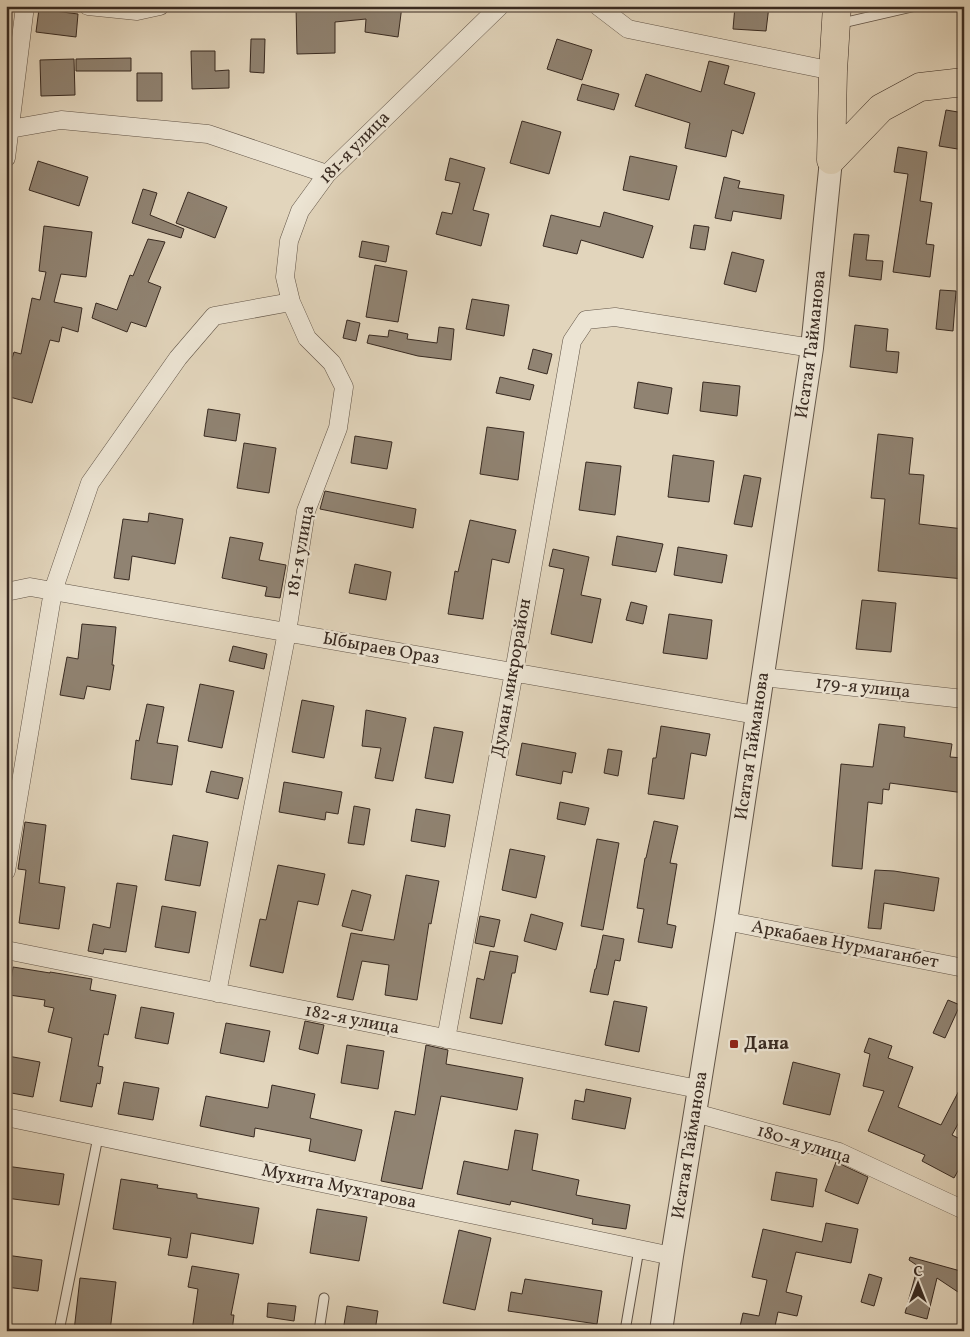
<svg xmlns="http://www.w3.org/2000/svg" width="970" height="1337" viewBox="0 0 970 1337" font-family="Vollkorn,serif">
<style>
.building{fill:#908372;stroke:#382a21}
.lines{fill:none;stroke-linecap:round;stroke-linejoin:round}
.service-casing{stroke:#625548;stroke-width:11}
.minor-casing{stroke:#625548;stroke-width:19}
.tertiary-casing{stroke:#625548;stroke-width:24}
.trunk-casing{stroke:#382a21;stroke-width:29}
.service{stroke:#ece4d3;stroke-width:9}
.minor{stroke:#ece4d3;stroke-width:18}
.tertiary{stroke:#ece4d3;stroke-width:22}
.trunk{stroke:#e2d5bc;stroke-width:28}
.poi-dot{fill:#8f2418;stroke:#ece4d3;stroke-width:2}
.labels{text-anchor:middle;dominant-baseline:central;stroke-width:4.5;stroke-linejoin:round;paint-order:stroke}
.street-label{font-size:18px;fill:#382a21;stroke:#ece4d3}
.poi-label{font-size:18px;font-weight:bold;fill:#382a21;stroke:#ece4d3;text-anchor:start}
</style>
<rect width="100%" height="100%" fill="#e2d5bc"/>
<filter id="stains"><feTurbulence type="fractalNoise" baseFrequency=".004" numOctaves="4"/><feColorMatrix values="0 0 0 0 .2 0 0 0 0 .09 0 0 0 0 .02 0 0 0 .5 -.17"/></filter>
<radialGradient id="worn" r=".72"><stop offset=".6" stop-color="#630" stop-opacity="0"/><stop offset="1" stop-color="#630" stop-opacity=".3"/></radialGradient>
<!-- building -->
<path class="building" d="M296,6h106l-4,31 -33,-5 1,-13 -31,3v31l-38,1z
M735,6h34l-3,25 -33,-2z
M39,9l39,5 -2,23 -40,-5z
M251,39h14l-1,34 -14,-1z
M557,39l35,11 -10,30 -35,-11z
M191,51h24v20l14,-1v18l-37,1z
M131,58v13h-55v-12z
M74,59l1,36 -34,1 -1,-36z
M709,61l20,5 -5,18 31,9 -12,41 -11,-4 -6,27 -41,-9 5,-25 -55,-17 11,-32 55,18z
M137,73h25v28h-25z
M582,84l37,10 -5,16 -37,-10z
M946,110l18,3v37l-25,-4z
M522,121l39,11 -12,42 -39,-11z
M898,147l29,5 -7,49 12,2 -6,41 8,1 -4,32 -37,-5 15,-98 -14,-2z
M630,156l47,10 -8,34 -46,-10z
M450,158l35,10 -12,42 16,4 -8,32 -45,-12 6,-22 10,2 8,-31 -15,-3z
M38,161l50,16 -9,29 -50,-16z
M724,177l16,4 -2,7 46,7 -3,24 -48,-8 -2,10 -16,-3z
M143,189l14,4 -7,22 34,14 -3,9 -49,-15z
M188,192l39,15 -12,31 -39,-15z
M604,212l49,14 -10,32 -62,-18 -4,14 -34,-8 8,-31 49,12z
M694,225l15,2 -4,23 -15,-2z
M44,226l48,6 -6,45 -25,-3 -7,28 28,6 -4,24 -16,-5 -3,15 -9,-2 -18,63 -26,-7v-18l8,-26 7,2 11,-56 8,2 6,-28 -7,-1z
M854,234l15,1 -3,25 17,1 -2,19 -32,-4z
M148,239l17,3 -17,40 13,5 -15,40 -15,-5 -4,10 -35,-14 4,-15 21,7 13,-35 3,1z
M362,241l27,5 -3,16 -27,-5z
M732,252l32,8 -8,32 -32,-8z
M375,265l32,6 -9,51 -32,-5z
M940,290l16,1 -3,40 -17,-2z
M472,299l37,6 -5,31 -38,-7z
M347,320l13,3 -4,18 -13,-3z
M855,325l33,4 -2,22 13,1 -2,21 -47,-6z
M439,327l15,2 -3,31 -33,-4 -51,-13 2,-8 19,2 1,-7 19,4 -1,5 30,4z
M533,349l19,5 -5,20 -19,-5z
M500,377l34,8 -4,15 -34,-7z
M638,382l34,6 -4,26 -34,-6z
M703,382l37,4 -3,30 -37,-5z
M208,409l32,5 -4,27 -32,-5z
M487,427l37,5 -6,48 -38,-6z
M878,434l35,4 -4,36 15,1 -5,49 45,5v50l-86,-8 7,-72 -14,-1z
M355,436l37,6 -5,27 -36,-6z
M244,443l32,5 -7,45 -32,-5z
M673,455l41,6 -5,41 -41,-5z
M586,462l35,4 -6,49 -36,-5z
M744,475l17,3 -9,49 -18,-3z
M325,491l91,18 -3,19 -93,-19z
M149,513l34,6 -8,45 -43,-8 -3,24 -15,-2 9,-59 25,3z
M470,520l46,10 -7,33 -17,-4 -9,60 -35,-5 7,-43 3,1z
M617,536l46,8 -7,28 -44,-7z
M230,537l33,6 -4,17 27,5 -6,33 -15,-2 2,-9 -45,-9z
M678,547l49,8 -5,28 -48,-8z
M553,549l36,8 -8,38 20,4 -9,44 -41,-9 13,-65 -15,-3z
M355,564l36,8 -5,28 -37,-7z
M862,600l34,3 -5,49 -35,-3z
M631,602l16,4 -4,18 -17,-4z
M669,614l43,6 -5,39 -44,-6z
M82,624l34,3 -4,38h2l-4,25 -23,-4 -3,13 -24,-4 7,-38 11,2z
M233,646l34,8 -3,15 -35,-8z
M200,684l34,7 -12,57 -34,-7z
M302,700l32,6 -10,52 -32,-6z
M147,704l17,3 -7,36 21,3 -6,39 -41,-6 5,-39 3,1z
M366,710l40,8 -13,63 -18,-3 6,-30 -19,-2z
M879,724l26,3 -1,10 48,7 -2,13 14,1v35l-74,-10 -1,7 -6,-1 -1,15 -14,-2 -6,67 -30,-3 9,-102 32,3z
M661,726l49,8 -4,22 -15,-3 -7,46 -36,-5 5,-36h3z
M434,727l29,5 -10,51 -28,-5z
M522,743l54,10 -4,20 -9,-2 -2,13 -45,-9z
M608,749l14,2 -4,25 -14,-3z
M211,771l32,7 -5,21 -32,-7z
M284,782l58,10 -4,22 -12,-2 -1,8 -46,-8z
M560,802l29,6 -4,17 -28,-6z
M354,806l16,3 -6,36 -16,-2z
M416,809l34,6 -5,32 -34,-6z
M654,821l24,5 -8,37 7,1 -10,60 9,2 -4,22 -34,-6 6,-33 -7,-1 8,-50h1z
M25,822l21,3 -7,58 26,4 -6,42 -40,-6 7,-53 -8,-1z
M173,835l35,7 -8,44 -35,-6z
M597,839l22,4 -16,87 -22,-4z
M510,849l35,7 -9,42 -34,-8z
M278,865l47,9 -7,31 -20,-4 -15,72 -33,-7 10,-47 6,1z
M875,870l19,1 45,7 -5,33 -50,-8 -3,26 -13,-1z
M406,875l33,6 -8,43 -2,-1 -12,77 -32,-5 4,-30 -27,-4 -9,39 -16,-3 14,-64 43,7z
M117,883l20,3 -11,66 -22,-3 -1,5 -15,-3 5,-27 17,4z
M352,890l19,5 -9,36 -20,-5z
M162,906l34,6 -7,41 -34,-6z
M531,914l32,9 -7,27 -32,-9z
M480,916l20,4 -6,27 -19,-4z
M603,935l21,4 -4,22 -5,-1 -7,35 -18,-3 5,-23h1z
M490,951l28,5 -3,17h-3l-10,51 -32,-6 7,-40 7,2z
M13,967l37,6v-1l42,7 -2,11 26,5 -8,40 -4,-1 -6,32 5,1 -3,17 -3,-1 -5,24 -32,-6 12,-63 -24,-6 6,-24 -10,-2 1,-6 -36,-5z
M948,1000l12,5 -15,33 -12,-5z
M614,1001l33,6 -8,45 -34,-7z
M141,1007l33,6 -6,31 -33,-6z
M305,1021l19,4 -6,29 -19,-5z
M226,1023l44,8 -6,31 -44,-9z
M869,1038l23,8 -4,12 25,9 -15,40 43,18 23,-44v32l-12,22 12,6v19l-10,18 -32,-17 3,-6 -57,-24 16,-40 -21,-5 7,-32 -6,-2z
M347,1045l37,6 -6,38 -37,-6z
M426,1045l22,5 -2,14 77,14 -6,32 -76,-14 -19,93 -41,-8 14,-70 20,4z
M8,1056l32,6 -7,35 -27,-5v-28z
M793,1062l47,12 -10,41 -47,-11z
M124,1082l35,6 -6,32 -35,-6z
M272,1085l43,9 -5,24 52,12 -7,31 -46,-10 2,-12 -56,-11 -1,9 -54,-11 6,-30 62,12z
M586,1089l45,9 -6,31 -53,-10 3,-19 9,2z
M515,1130l23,4 -6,36 47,10 -3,15 54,10 -4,24 -34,-5 1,-5 -82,-18 -1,4 -53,-11 7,-33 44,9z
M836,1162l32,15 -10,27 -33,-13z
M6,1166l58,8 -5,31 -53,-7z
M776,1172l41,7 -4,28 -42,-7z
M121,1179l37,6 -1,3 40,6v4l62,10 -6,36 -62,-11 -4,25 -19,-3 3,-17 -58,-9z
M317,1209l50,8 -8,44 -49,-8z
M826,1223l32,6 -7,34 -55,-11 -10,40 16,4 -5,20 -19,-4 -4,19h-35l4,-18 16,3 8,-36 -15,-3 11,-48 59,13z
M459,1230l32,8 -16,72 -32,-7z
M6,1255l36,5 -4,31 -32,-4z
M910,1257l54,15v24l-27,-18 -10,41 -22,-6 13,-47 -9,-6z
M192,1266l47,8 -8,41h3l-2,16h-40l6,-42 -10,-2z
M869,1274l13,4 -8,28 -13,-4z
M80,1278l36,4 -6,49h-36z
M525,1279l77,12 -5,33 -89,-13 3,-19 11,2z
M268,1303l28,3 -2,15 -27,-4z
M347,1306l31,5 -3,20h-32z"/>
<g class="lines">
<!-- service casing -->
<g class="service-casing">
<path id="service" d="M838,24l78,-18
M59,1331l39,-194
M319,1331l5,-33
M625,1331l14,-82"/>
</g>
<!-- minor casing -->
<g class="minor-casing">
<path id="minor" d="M88,6l49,5 23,-5
M598,6l30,23 205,42
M10,129l51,-9 147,14 119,40
M6,158l19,-152
M6,592l24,-5 726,128
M762,677l202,22
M6,871l47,-280 37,-108 88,-125 36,-42 77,-14
M726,921l238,47
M6,950l692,139
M217,993l70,-361 19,-121 32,-83 6,-41 -12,-24 -25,-25 -16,-36 -6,-25 4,-36 11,-30 27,-37 173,-168
M446,1039l68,-367 58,-331 14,-21 29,-3 197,31
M695,1113l144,39 125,58
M6,1117l666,139"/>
</g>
<!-- tertiary casing -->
<g class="tertiary-casing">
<g id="tertiary">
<path id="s1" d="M661,1331l11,-75 54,-335 86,-573 19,-188"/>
</g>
</g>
<!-- trunk casing -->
<g class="trunk-casing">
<path id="trunk" d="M831,160l50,-52 39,-21 44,-5
M831,160l2,-89 4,-65"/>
</g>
<!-- service -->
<use href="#service" class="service"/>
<!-- minor -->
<use href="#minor" class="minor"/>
<!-- tertiary -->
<use href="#tertiary" class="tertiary"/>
<!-- trunk -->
<use href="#trunk" class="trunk"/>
</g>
<!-- markers -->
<rect class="poi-dot" x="729" y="1039" width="10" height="10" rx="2.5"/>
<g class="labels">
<!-- street labels -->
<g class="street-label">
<text transform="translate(355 148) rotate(-46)">181-я улица</text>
<text stroke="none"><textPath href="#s1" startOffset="998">Исатая Тайманова</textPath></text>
<text transform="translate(301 551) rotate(-80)">181-я улица</text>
<text transform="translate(381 649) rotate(10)">Ыбыраев Ораз</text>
<text transform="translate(512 678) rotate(-80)">Думан микрорайон</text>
<text transform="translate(863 688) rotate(6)">179-я улица</text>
<text stroke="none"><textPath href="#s1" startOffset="592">Исатая Тайманова</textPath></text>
<text transform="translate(845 945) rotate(11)">Аркабаев Нурмаганбет</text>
<text transform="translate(352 1020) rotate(11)">182-я улица</text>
<text transform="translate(804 1145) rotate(17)">180-я улица</text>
<text stroke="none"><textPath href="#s1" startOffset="188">Исатая Тайманова</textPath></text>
<text transform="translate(339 1187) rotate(12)">Мухита Мухтарова</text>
</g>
<!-- poi labels -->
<g class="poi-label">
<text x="744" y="1044">Дана</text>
</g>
</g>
<!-- margin -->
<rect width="970" height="1337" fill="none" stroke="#e2d5bc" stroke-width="25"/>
<rect x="8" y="8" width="955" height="1322" fill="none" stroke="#382a21" stroke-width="2.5"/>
<rect x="12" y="12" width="945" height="1312" fill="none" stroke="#382a21"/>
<!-- north arrow -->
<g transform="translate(918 1284)" stroke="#ece4d3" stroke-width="4" paint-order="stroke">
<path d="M0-4L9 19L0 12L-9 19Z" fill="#382a21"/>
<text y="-8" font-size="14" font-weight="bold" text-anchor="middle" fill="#382a21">С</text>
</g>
<rect width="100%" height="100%" filter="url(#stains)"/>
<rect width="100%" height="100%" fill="url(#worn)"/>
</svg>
